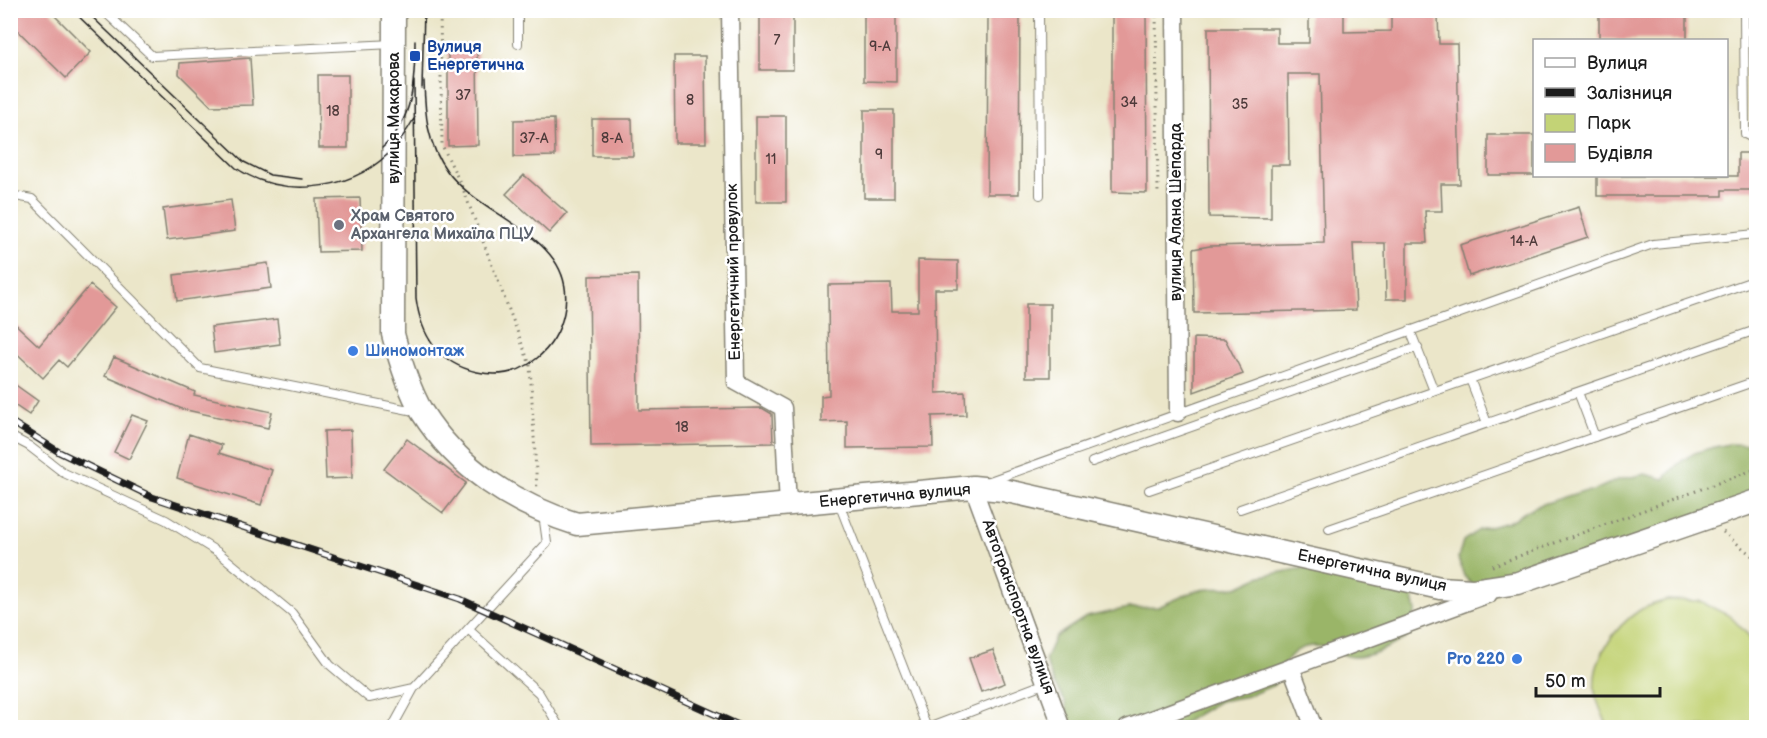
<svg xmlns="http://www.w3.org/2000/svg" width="1767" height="738" viewBox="0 0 1767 738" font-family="'Balsamiq Sans',sans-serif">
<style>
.green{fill:#c3d376;stroke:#707849;stroke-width:1.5}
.forest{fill:#9ab567;stroke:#5b6842;stroke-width:1.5}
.building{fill:#e29998}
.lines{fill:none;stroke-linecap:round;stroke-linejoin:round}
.service-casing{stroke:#848172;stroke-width:10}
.minor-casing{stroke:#848172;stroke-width:19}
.secondary-casing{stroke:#848172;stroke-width:25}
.path{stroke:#848172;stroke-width:3;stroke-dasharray:1.5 4.5;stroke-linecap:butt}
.service{stroke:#fff;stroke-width:8}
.minor{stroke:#fff;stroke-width:16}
.secondary{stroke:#fff;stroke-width:22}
.tram{stroke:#1c1c1c;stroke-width:1.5}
.rail-casing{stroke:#1c1c1c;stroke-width:7}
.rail{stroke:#fff;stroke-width:4.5;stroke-dasharray:14;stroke-linecap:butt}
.transit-dot{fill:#1a4fb4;stroke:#fff;stroke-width:2}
.worship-dot{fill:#6b7280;stroke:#fff;stroke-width:2}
.shop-dot{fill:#3f7fe0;stroke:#fff;stroke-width:2}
.labels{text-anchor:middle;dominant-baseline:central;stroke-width:5;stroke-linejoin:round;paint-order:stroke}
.number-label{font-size:14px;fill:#4e3b3b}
.transit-label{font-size:16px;font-weight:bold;fill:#164399;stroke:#fff;text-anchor:start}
.street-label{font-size:16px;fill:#1c1c1c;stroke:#fff}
.worship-label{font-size:16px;font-weight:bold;fill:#5b616d;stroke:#fff;text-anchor:start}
.shop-label{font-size:16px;font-weight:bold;fill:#366cbe;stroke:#fff;text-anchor:start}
</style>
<rect width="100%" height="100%" fill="#fff"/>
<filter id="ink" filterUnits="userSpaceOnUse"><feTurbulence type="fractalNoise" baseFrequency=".0167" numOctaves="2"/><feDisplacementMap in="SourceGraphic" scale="12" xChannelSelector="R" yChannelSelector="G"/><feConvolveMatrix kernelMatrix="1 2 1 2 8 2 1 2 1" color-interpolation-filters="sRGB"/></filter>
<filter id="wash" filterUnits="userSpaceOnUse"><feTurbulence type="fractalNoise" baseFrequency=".008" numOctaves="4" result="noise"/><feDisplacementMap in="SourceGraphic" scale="24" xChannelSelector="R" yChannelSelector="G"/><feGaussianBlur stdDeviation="1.35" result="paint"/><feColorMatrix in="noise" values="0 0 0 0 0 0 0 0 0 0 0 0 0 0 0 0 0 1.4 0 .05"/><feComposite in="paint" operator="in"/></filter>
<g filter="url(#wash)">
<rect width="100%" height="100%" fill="#ebe6c9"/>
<!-- green -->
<path class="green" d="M1667,600l32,1 31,15 19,20 7,21v70h-148c-4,-10 -11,-23 -13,-35 -4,-32 20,-66 45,-82 8,-5 18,-7 27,-10z"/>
<!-- forest -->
<path class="forest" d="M1729,444l27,1v67l-278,79 -14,-15 -6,-18 5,-17 16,-11 29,-8 26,-15 46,-15 13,-1 24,-11 28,-6 19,5c21,-26 32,-28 65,-35z
M1367,565l45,28 4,18 -10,27c-16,8 -33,19 -52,19 -8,0 -18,-6 -26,-9 -33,-9 -43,12 -54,37l-26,11 -28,5 -37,22 -24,4h-88l-6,-26 -11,-17 -9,-24 10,-23 31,-20 43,-9 29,-1 39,-17 40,-3 24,-11 43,-8 23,6z"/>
<g id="blocks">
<!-- building -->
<path class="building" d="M10,10h39l42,42 -25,26 -56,-55z
M760,10h33v60h-33z
M864,10h32v72l-32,-1z
M1319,10h25v22l47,-1v-15l47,-1 1,29h18l3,140h-19l1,27h-17l2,32h-20v56h-21l-1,-56h-32l3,67 -162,3 -1,-64 17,-3 114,-3 -4,-169h-32l1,91h-18v53l-62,-1 -1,-189h69v15h32v-31z
M1599,10h88v30h-88z
M1112,11h34l1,182 -35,-1z
M988,15h32l-1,179h-32z
M448,44h29l1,101 -30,1z
M674,56h31l1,87h-31z
M250,58l3,47 -42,1 -32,-32 1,-11z
M318,75h30v73h-29z
M864,110h30v88h-30z
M756,116h30v86h-30z
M554,119l1,37 -41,1v-37z
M592,119h40l1,37h-41z
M1488,135h46v40h-46z
M1738,153h18v37h-34v6h-125v-20h141z
M524,175l43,38 -18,20 -43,-39z
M360,198l2,53 -44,1 -2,-53z
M231,200l4,31 -68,9 -4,-31z
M1579,207l9,30 -119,39 -9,-31z
M918,260l40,1v28h-23l1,104 29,-1 1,23 -34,1 1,31 -86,1v-27l-26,1v-26l8,-1 -1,-110 63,-1 1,27h26z
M268,263l3,25 -94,13 -3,-26z
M638,275l1,135 123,-2 10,6 1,29 -182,3 -2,-170z
M90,285l26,22 -49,60 -8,-7 -16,18 -33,-31v-28l29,27z
M1026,304h24v73h-24z
M277,319l3,25 -66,9 -3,-26z
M1194,338l31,1 18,35 -49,18z
M114,357l81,35 -1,3 78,17 -4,16 -86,-19 -77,-33z
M10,381l28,20 -9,14 -19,-13z
M132,415l16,6 -19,38 -15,-7z
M351,430l1,48 -26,1 -2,-48z
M189,434l33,11 -3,8 53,17 -11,35 -84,-27z
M407,439l59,44 -23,30 -59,-44z
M993,650l12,33 -24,9 -12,-34z"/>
</g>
</g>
<g filter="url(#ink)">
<use href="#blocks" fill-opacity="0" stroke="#848172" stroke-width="1.5"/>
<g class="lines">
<!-- service casing -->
<g class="service-casing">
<path id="service" d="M103,10l49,46 241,-12
M1039,10l1,185
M1744,10l1,124 11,6
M518,44v-34
M10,195l22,4 168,169 219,44
M1410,330l24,61
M1470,379l17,44
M1578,392l17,45
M10,436l19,10 35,27 102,47 53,33 73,60 38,52 39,33 45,-10
M1092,462l326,-115
M987,482l666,-238 103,-10
M1149,490l607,-210
M838,501l89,227
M1240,509l516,-179
M1329,529l427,-148
M468,629l71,64 21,35
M392,728l22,-40 133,-145 -4,-29
M928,728l118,-45"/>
</g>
<!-- minor casing -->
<g class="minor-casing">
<path id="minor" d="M730,10l6,372 47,26 5,98
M1175,10l3,403
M973,487l89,241
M1291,667l23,61
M1127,728l362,-134"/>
</g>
<!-- secondary casing -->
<g class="secondary-casing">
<path id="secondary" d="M394,10l-1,324c7,27 15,54 29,78 36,57 93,93 155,112l396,-37 30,3 437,98 32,2 46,-7 238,-82"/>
</g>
<!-- path -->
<path class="path" d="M440,10l2,135 21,44 67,176 7,125
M1156,10l2,185
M1723,532l33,27
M1492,566l264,-97"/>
<!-- service -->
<use href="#service" class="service"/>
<!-- minor -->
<use href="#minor" class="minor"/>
<!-- secondary -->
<use href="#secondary" class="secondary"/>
<!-- tram -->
<path class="tram" d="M72,10l164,158c45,30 111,24 151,-13 12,-11 20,-24 28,-38
M85,10l159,152 26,13 32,4
M414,81l2,217c5,38 22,65 61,74 22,5 42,1 59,-13 15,-12 24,-27 28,-46 16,-76 -81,-93 -117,-142 -20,-27 -22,-57 -23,-90
M422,88l2,-78
M382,148c32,-28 33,-68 33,-108"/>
<!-- rail casing -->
<g class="rail-casing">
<path id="rail" d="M10,421l49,31 93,45 308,102 285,129"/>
</g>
<!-- rail -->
<use href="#rail" class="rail"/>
</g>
</g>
<!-- markers -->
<rect class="transit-dot" x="409" y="50" width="12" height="12" rx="3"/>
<circle class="worship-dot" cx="339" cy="225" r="6"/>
<g class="shop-dot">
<circle cx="353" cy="351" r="6"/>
<circle cx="1517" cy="659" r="6"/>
</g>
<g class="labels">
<!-- number labels -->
<g class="number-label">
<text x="777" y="40">7</text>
<text x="880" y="46">9-А</text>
<text x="463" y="95">37</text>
<text x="690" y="100">8</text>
<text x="1129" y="102">34</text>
<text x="1240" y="104">35</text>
<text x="333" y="111">18</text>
<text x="534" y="138">37-А</text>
<text x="612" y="138">8-А</text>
<text x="879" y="154">9</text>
<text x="771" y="159">11</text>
<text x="1524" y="241">14-А</text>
<text x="682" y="427">18</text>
</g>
<!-- transit labels -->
<g class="transit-label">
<text x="427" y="47">Вулиця<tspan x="427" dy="18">Енергетична</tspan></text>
</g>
<!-- street labels -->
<g class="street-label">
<text transform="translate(394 118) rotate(-90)">вулиця Макарова</text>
<text transform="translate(1176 212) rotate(-90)">вулиця Алана Шепарда</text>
<text transform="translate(734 272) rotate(-91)">Енергетичний провулок</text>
<text transform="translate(895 496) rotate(-5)">Енергетична вулиця</text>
<text transform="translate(1372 571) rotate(12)">Енергетична вулиця</text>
<text transform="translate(1018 607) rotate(70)">Автотранспортна вулиця</text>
</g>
<!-- worship labels -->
<g class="worship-label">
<text x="351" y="216">Храм Святого<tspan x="351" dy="18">Архангела Михаїла ПЦУ</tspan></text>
</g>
<!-- shop labels -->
<g class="shop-label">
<text x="365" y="351">Шиномонтаж</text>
<text x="1505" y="659" text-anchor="end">Pro 220</text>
</g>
</g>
<!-- margin -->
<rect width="1767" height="738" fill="none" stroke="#fff" stroke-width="36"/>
<!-- legend -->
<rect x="1533" y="39" width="195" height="138" fill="#ffffff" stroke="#a4a4a4" stroke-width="1.5"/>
<rect x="1545" y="58" width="30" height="9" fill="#ffffff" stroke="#a4a4a4" stroke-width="1.5"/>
<text x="1587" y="69" font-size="18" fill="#1c1c1c">Вулиця</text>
<rect x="1545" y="88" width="30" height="9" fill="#1c1c1c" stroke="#a4a4a4" stroke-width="1.5"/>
<text x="1587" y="99" font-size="18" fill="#1c1c1c">Залізниця</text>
<rect x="1545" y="114" width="30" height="18" fill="#c3d376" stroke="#a4a4a4" stroke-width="1.5"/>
<text x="1587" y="129" font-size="18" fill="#1c1c1c">Парк</text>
<rect x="1545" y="144" width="30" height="18" fill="#e29998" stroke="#a4a4a4" stroke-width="1.5"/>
<text x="1587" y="159" font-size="18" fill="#1c1c1c">Будівля</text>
<!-- scale -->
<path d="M1536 687v9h124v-9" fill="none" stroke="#1c1c1c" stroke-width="3"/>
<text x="1545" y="687" font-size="18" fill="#1c1c1c" stroke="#ffffff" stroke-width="4.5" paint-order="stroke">50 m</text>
</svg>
